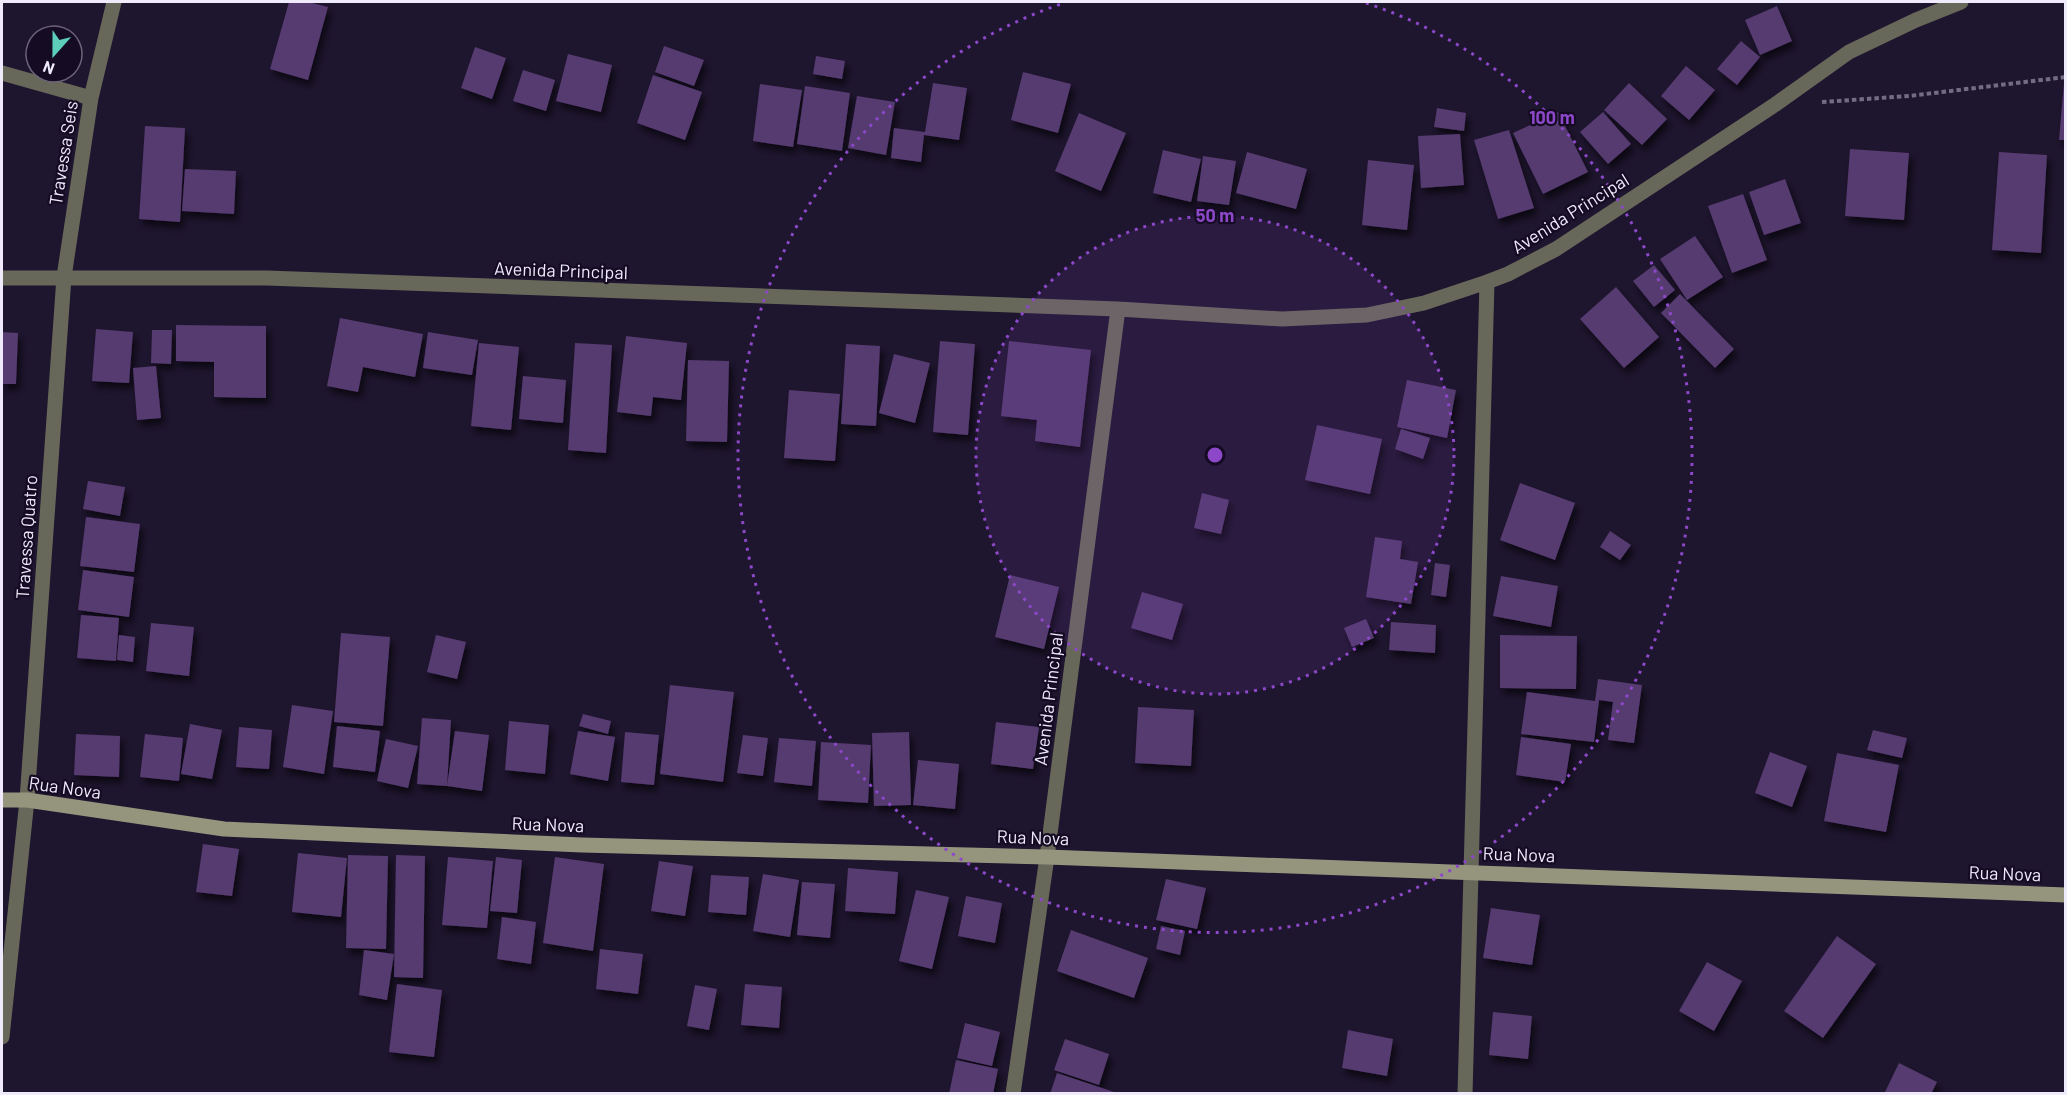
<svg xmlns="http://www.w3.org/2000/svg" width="2067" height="1095" viewBox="0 0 2067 1095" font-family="Barlow,sans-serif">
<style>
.building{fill:#553a6f;filter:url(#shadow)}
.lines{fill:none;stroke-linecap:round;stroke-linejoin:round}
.path{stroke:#746c83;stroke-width:4;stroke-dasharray:4.5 3;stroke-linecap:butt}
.street{stroke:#68685a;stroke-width:15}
.secondary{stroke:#95957e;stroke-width:15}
.ring{fill:none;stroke:#8c48c8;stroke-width:3;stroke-dasharray:3 6}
.labels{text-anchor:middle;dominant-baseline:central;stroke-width:4.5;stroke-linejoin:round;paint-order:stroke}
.street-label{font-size:18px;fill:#efeafc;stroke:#150c24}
.centre{fill:#8c48c8;stroke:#150c24;stroke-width:3}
.ring-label{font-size:18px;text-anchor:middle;font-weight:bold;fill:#8c48c8;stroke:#150c24;stroke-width:4.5;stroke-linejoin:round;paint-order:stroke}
</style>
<defs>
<filter id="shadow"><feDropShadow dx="3.5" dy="6" stdDeviation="3" flood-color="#0009"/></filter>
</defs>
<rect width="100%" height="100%" fill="#1e152e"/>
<!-- building -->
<path class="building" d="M289,2h19l20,5 -20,73 -38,-11z
M1777,6l15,35 -32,14 -15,-35z
M1741,41l19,16 -23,28 -20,-16z
M664,46l40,14 -10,26 -39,-14z
M475,47l31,11 -14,41 -31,-11z
M568,54l44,11 -11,47 -45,-11z
M816,56l29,5 -3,18 -29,-5z
M1686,66l29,24 -26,30 -28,-24z
M523,70l32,10 -9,31 -33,-10z
M1023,72l48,12 -13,49 -47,-13z
M653,75l49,17 -17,48 -48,-17z
M933,83l34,5 -8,52 -35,-5 -3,27 -30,-4 3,-30 31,4z
M1629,83l38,36 -25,26 -38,-35z
M2064,83h2v57h-7z
M760,84l42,6 -9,57 -40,-6z
M805,86l45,7 -8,58 -45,-7z
M857,96l38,6 -9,53 -38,-7z
M1437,108l29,5 -2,18 -30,-4z
M1558,112l30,60 -45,22 -30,-61z
M1603,112l28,32 -23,20 -28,-32z
M1079,113l47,20 -25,58 -46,-20z
M145,126l40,2 -5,94 -41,-3z
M1509,130l25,78 -36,11 -24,-79z
M1460,134l4,51 -43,3 -3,-52z
M1850,149l59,4 -5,67 -59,-4z
M1163,150l38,9 -10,43 -38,-9z
M1247,152l60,17 -11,40 -60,-16z
M1999,152l48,3 -6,98 -49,-3z
M1203,156l33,5 -7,44 -32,-4z
M1368,160l46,5 -7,65 -45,-5z
M185,169l51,2 -2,43 -52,-3z
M1785,179l16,44 -37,12 -15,-43z
M1743,194l24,66 -35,13 -24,-67z
M1695,236l28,41 -36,23 -27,-41z
M1654,265l21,25 -21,17 -21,-26z
M1616,287l43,50 -35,31 -44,-49z
M1680,294l54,55 -19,19 -54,-55z
M340,318l83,16 -8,43 -52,-10 -5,25 -31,-6z
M176,325l90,1v72l-52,-1v-35l-38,-1z
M96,329l37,3 -4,51 -37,-2z
M152,330h20l-1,34 -20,-1z
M2,332l16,1 -2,51h-14z
M428,332l50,8 -6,35 -49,-7z
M626,336l61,7 -6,57 -28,-3 -2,19 -34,-4z
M940,341l35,3 -7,91 -35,-3z
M1009,341l82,9 -11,97 -45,-6 2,-21 -36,-4z
M479,343l40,4 -8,83 -40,-4z
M575,343l37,2 -6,108 -38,-3z
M846,344l34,2 -4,80 -35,-2z
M894,354l36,9 -15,60 -36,-10z
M688,360l41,1 -2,81 -41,-1z
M156,366l5,52 -24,2 -4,-52z
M523,376l43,4 -3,43 -44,-4z
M1407,380l49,10 -9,48 -50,-11z
M789,390l51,4 -5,67 -51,-3z
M1317,425l65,14 -12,55 -65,-14z
M1401,429l29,9 -7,21 -28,-10z
M88,481l37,6 -5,29 -37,-7z
M1520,483l55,20 -20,57 -55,-20z
M1202,493l27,7 -8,34 -27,-6z
M86,517l54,7 -6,48 -54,-6z
M1610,531l21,14 -11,15 -20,-13z
M1375,537l27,4 -2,18 18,3 -7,42 -45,-7z
M1435,563l15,2 -4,32 -15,-2z
M83,570l51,7 -5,40 -51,-7z
M1010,575l49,12 -15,62 -49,-12z
M1501,576l57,10 -7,41 -58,-11z
M1142,592l41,12 -11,36 -41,-12z
M81,615l38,3 -3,43 -39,-3z
M1366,619l8,19 -22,9 -8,-19z
M1391,622l45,3 -1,28 -46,-3z
M151,623l43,4 -5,49 -43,-5z
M341,633l49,4 -7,89 -49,-4z
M119,635l16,2 -2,25 -16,-2z
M436,635l30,7 -9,37 -30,-7z
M1500,635l77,1 -1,53 -76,-1z
M1598,679l44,6 -8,58 -26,-3 5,-38 -14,-2 -5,42 -73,-8 6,-42 68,9z
M670,685l64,7 -11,90 -63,-8z
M292,705l41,6 -9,63 -41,-7z
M1138,707l56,3 -3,56 -56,-3z
M583,714l28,7 -3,13 -29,-8z
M422,718l29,2 -4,66 -30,-2z
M509,721l40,4 -4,49 -40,-4z
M996,722l43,5 -6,42 -42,-5z
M190,724l32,6 -10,49 -31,-5z
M337,726l43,5 -5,41 -42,-5z
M239,727l33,3 -3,39 -33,-2z
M1873,730l34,8 -5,20 -35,-8z
M455,731l34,4 -7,56 -35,-5z
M578,731l37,6 -7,44 -38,-7z
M625,732l34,3 -5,50 -33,-3z
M909,732l2,73 -37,1 -2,-73z
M76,734l44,2 -1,41 -45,-2z
M145,734l38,4 -4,43 -39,-4z
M743,735l25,3 -5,38 -26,-3z
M1521,737l50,7 -6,38 -49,-7z
M779,738l37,3 -4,45 -38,-4z
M386,739l32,7 -10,42 -31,-7z
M821,742l50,3 -3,58 -50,-3z
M1770,752l37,14 -15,41 -37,-14z
M1837,753l62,12 -13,67 -62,-11z
M918,760l41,4 -4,45 -42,-4z
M203,844l36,5 -7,47 -36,-4z
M298,853l49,5 -6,59 -49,-5z
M348,855l40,1 -2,93 -40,-1z
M396,855l29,1 -2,122 -29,-1z
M448,857l45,4 -6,67 -45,-3z
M496,857l26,3 -5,53 -27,-2z
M555,857l49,7 -11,87 -50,-8z
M659,861l34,5 -8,50 -34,-5z
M848,868l50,4 -3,42 -50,-3z
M763,874l36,6 -9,57 -37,-6z
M711,875l38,2 -3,38 -38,-3z
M1166,879l40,9 -9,41 -41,-9z
M802,882l33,2 -5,54 -33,-3z
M916,890l33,7 -17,72 -33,-8z
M966,896l36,7 -7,40 -37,-7z
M1491,908l49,7 -8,50 -49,-7z
M502,917l34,5 -5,42 -34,-5z
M1161,926l24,5 -5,24 -24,-6z
M1071,930l77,28 -14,40 -77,-27z
M1837,936l39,28 -53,74 -39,-27z
M600,949l43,5 -5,40 -42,-5z
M364,950l30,4 -7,46 -28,-5z
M1707,962l35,19 -28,50 -35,-20z
M397,984l45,6 -8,67 -45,-5z
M745,984l37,3 -3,41 -38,-3z
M695,985l22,4 -8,41 -22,-4z
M1493,1012l39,4 -4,43 -39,-4z
M965,1023l35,9 -8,34 -35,-8z
M1348,1030l45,9 -6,37 -45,-8z
M1065,1039l44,15 -10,31 -45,-15z
M956,1060l42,9 -5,25h-44z
M1899,1063l38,19 -6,12h-47z
M1057,1073l60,20v1h-67z"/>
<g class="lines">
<!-- path -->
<path class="path" d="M1822,102l87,-6 157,-19"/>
<!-- street -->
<path class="street" d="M2,73l89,25
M2,278h265l851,31 164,10 85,-4 57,-12 63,-21 21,-8 48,-25 217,-143 76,-54 67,-32 45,-18
M2,1037l25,-237 37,-523 27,-179 23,-96
M1013,1094l34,-237 71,-548
M1465,1094l22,-812"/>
<!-- secondary -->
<path class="secondary" d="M2,800h25l197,29 358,16 465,12 1019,38"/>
</g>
<!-- distance rings -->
<circle cx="1215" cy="455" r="239" fill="#8c48c8" fill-opacity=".12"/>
<g class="ring">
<circle cx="1215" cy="455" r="239"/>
<path d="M1366 3A477 477 0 1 1 1064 3"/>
</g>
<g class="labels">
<!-- street labels -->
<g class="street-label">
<text transform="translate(63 153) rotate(-81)">Travessa Seis</text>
<text transform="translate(1570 213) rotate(-32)">Avenida Principal</text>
<text transform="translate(561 270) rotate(2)">Avenida Principal</text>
<text transform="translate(26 537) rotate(-86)">Travessa Quatro</text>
<text transform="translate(1048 699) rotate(-83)">Avenida Principal</text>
<text transform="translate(65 787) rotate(8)">Rua Nova</text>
<text transform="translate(548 824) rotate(2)">Rua Nova</text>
<text transform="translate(1033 837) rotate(2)">Rua Nova</text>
<text transform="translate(1519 854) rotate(2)">Rua Nova</text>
<text transform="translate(2005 873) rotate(2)">Rua Nova</text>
</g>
</g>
<circle cx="1215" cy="455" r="9" class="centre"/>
<g class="ring-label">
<text x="1552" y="124">100 m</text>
<text x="1215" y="222">50 m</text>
</g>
<!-- border -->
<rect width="2067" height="1095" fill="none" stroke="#efeafc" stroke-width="6"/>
<!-- north arrow -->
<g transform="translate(54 54) rotate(201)"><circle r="28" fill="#150c24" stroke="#6c657a" stroke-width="1.5"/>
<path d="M0-4.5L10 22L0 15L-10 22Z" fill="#5dceb9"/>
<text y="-9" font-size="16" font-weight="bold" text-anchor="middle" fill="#efeafc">N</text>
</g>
</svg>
